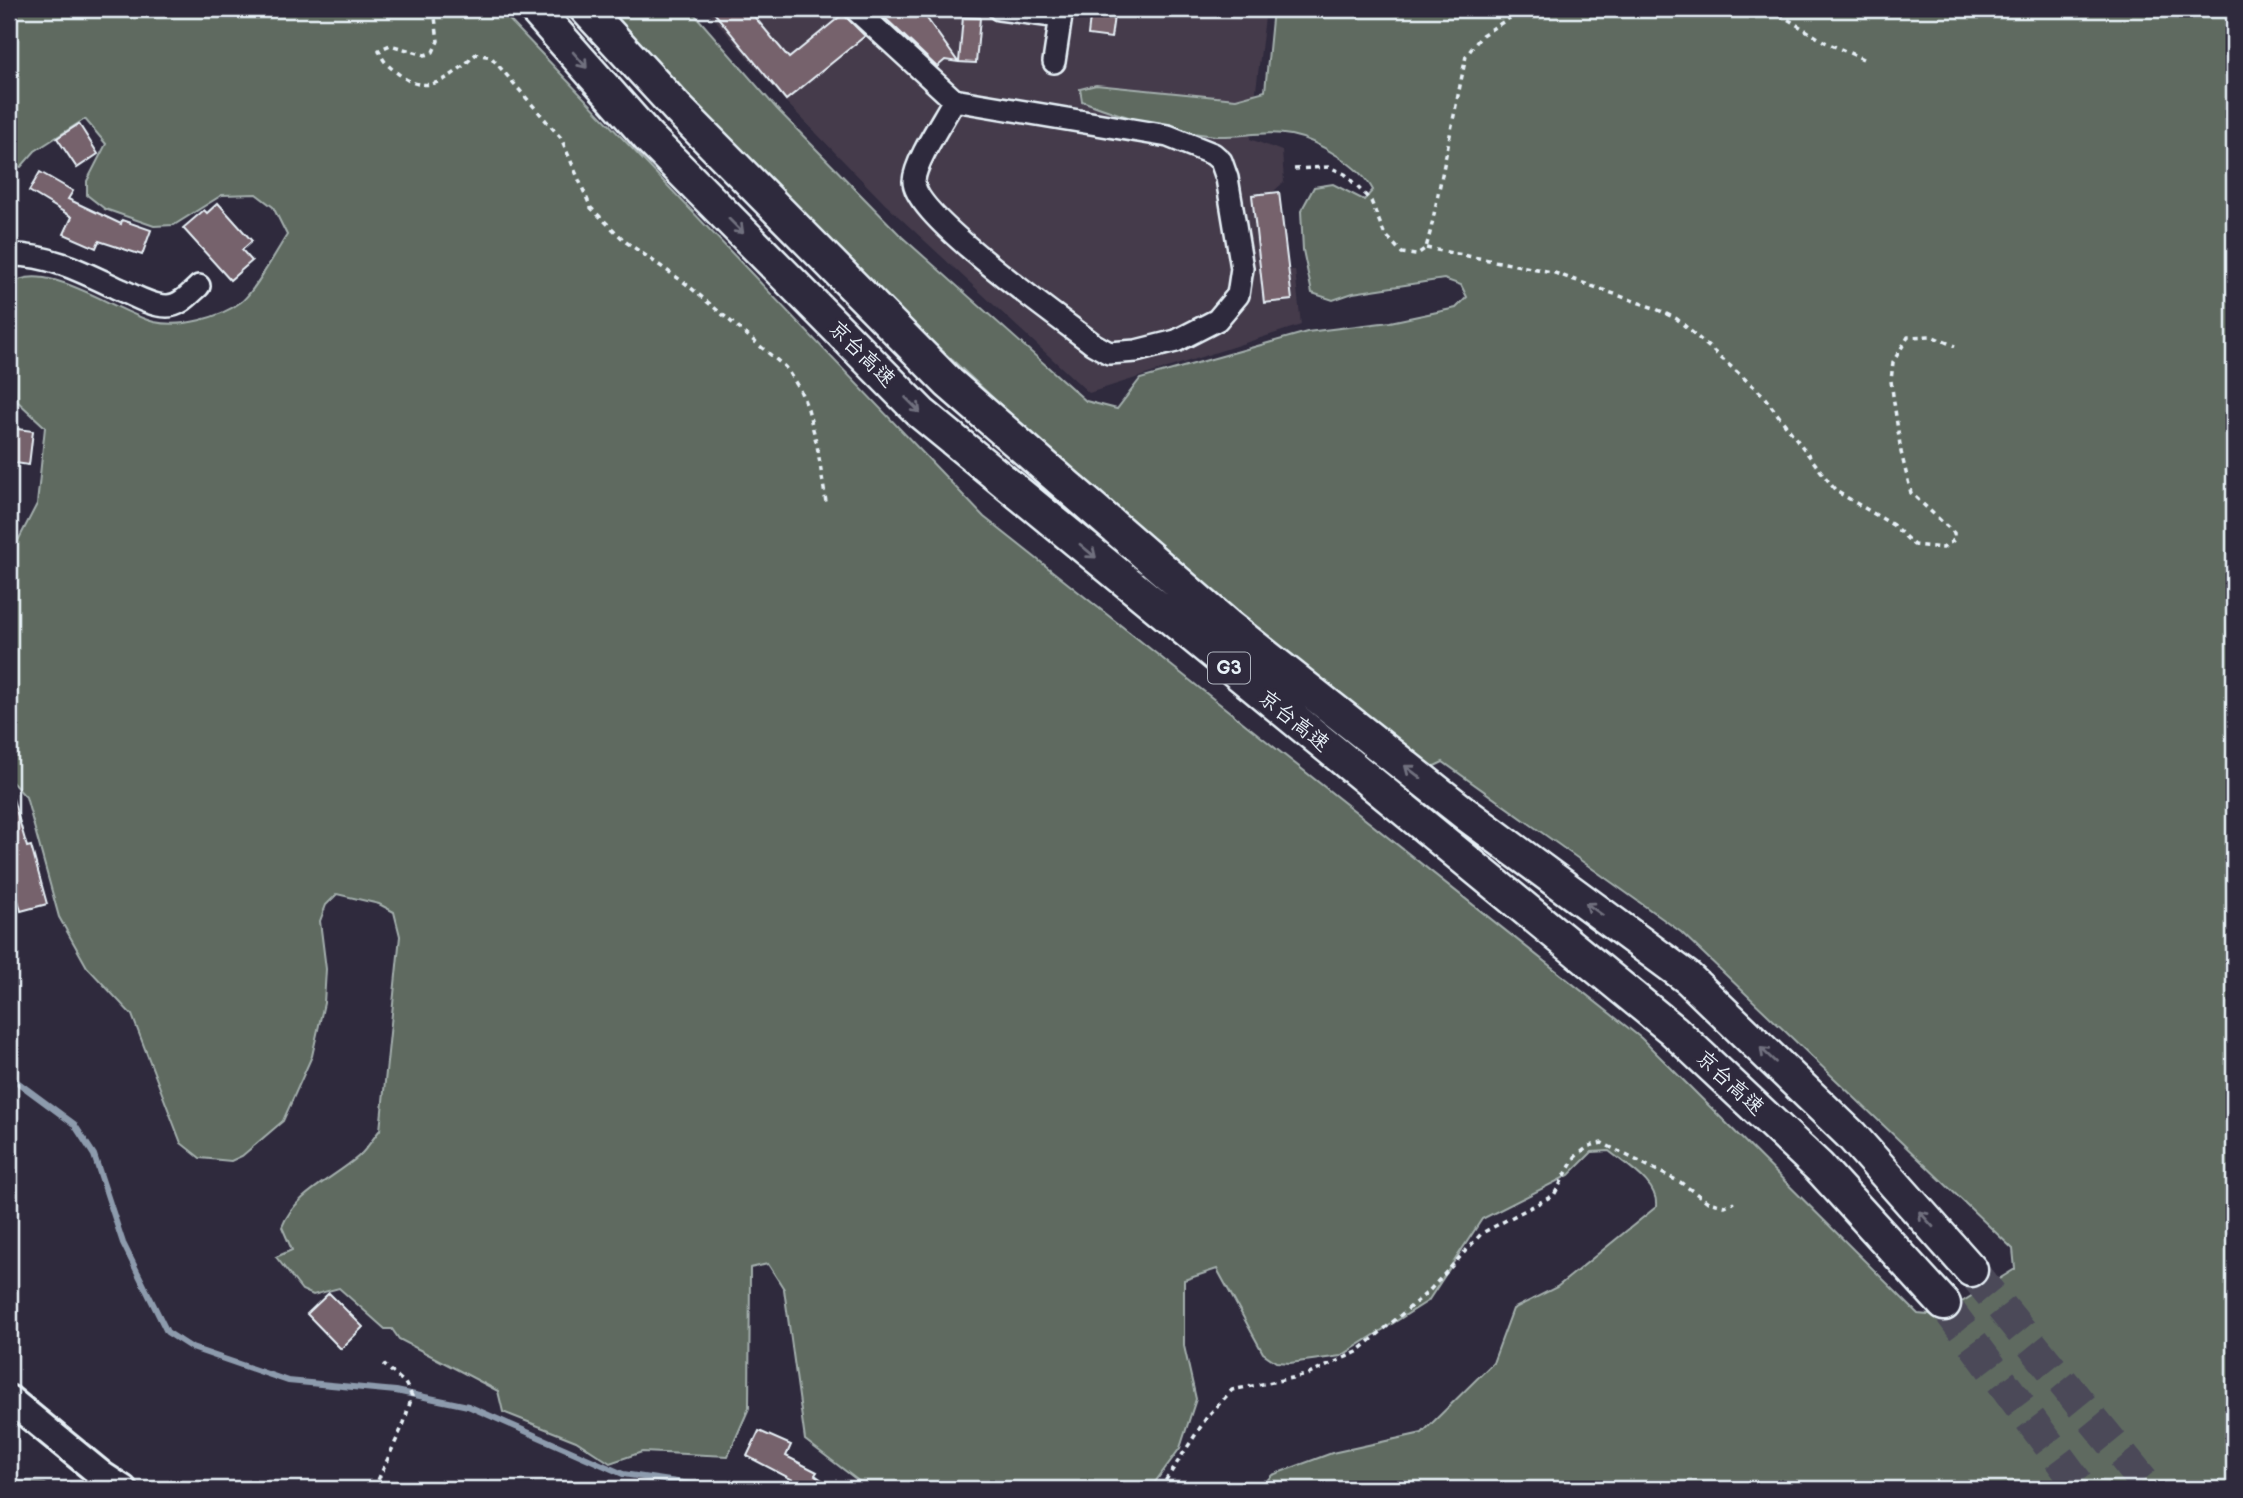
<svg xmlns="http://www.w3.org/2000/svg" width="2243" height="1498" viewBox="0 0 2243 1498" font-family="'Balsamiq Sans','LXGW WenKai TC',sans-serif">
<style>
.built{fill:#443b4b}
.green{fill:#5e6b61;stroke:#a3aeac;stroke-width:2}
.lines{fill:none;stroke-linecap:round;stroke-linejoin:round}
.stream{stroke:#8d9bad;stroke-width:6}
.building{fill:#76626c;stroke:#e8f1f8;stroke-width:2}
.highway-tunnel{stroke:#4b4859;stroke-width:32;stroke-dasharray:32 16;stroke-linecap:butt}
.minor-casing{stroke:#e8f1f8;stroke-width:26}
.major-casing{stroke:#e8f1f8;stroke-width:32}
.highway-casing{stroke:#e8f1f8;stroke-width:37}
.path{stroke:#e8f1f8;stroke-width:3.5;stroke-dasharray:5 5;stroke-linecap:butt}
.minor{stroke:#2f2a3d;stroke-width:21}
.major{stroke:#2f2a3d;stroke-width:26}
.highway{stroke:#2f2a3d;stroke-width:32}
.oneway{stroke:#70707e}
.labels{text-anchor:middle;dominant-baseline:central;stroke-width:7;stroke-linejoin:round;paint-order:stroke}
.shield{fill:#2f2a3d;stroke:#b0b5c0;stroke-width:2}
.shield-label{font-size:19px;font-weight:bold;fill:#e8f1f8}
.street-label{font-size:21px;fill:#e8f1f8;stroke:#2f2a3d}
</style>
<rect width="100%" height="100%" fill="#2f2a3d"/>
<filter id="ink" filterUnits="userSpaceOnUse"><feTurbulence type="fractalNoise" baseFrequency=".0143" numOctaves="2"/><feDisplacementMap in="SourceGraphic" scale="14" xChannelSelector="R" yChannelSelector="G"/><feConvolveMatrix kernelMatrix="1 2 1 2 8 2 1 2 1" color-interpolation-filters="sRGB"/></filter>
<g filter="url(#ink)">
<!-- built -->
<path class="built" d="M706,9h560l-16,130 32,12 2,31 -18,16 11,71 18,1 6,55 -212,68 -204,-189 -101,-104z"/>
<!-- green -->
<path class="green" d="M9,9h490l485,508 657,521 277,276 21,2 76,-47 -2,-20 -332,-317 -238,-170 -19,9 -255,-212 -138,-126 -182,-169 -245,-255h86l87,100 125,128 184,164 31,8 23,-30 167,-47 83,-10 66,-14 11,-11 -6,-12 -17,-6 -91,14 -20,7 -21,-7 -9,-43 -2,-39 13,-24 19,-3 31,16 9,-10c-12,-23 -56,-50 -82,-55 -24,-5 -50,2 -75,1 -45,-4 -92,-19 -134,-35l-2,-12 16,-4 140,14 29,-8 8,-82h961v1480h-975l13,-14 60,-22 90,-20 71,-70 20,-54 44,-22 99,-80c3,-24 -29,-41 -47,-56l-17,1 -23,23 -87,44 -54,82 -87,55 -51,7 -14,-1 -13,-9 -46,-84 -33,11v66l12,53 -16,49 -30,41h-281l-64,-49 -21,-151 -16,-25 -18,4 -1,140 -21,48 -86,-4 -32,11 -34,-22 -73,-29 -5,-21 -99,-52 -7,-10h-7l-46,-41 -26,7 -11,-5 -26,-33 16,-7 -10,-23c13,-34 51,-48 77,-71 8,-7 14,-18 21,-26l20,-194 -6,-24 -15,-8 -42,-10 -11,11 -6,16 6,48 -2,34 -12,53 -29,65 -41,35 -11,5 -31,-3 -19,-15 -49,-128 -45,-48 -28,-50 -33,-120 -17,-18v-221l28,-54 8,-77 -29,-27 -7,-114c34,-30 106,26 145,36 27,6 65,-4 87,-20 13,-9 36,-52 46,-67l-14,-28 -17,-13 -34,1 -48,30 -20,1 -49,-17 -18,-14v-14l19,-37 -21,-25 -50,32 -14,16 -12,-3z
M9,1481l36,3 8,5h-44z"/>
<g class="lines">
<!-- stream -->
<path class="stream" d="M9,1076l65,48 20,31 29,88 44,89 25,16 96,33 108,10 72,15 155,68 101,15"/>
</g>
<!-- building -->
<path class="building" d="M711,9h37l41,49 54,-44 22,22 -79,64z
M888,9l35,4 35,49 -13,-2 -8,7 -54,-51z
M1091,9h24l-4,29 -23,-3z
M963,17l17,1 -4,45 -17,-1z
M79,124l19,30 -21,14 -20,-30z
M40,172l33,19 -5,8 53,25 1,-4 29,10 -9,25 -43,-14 -3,7 -32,-14 8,-17 -43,-26z
M1279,192l13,108 -28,3 -12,-108z
M218,203l34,38 -10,9 10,11 -22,19 -47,-52 21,-18 3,3z
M10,428l23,3 -4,34 -20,-3z
M13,799l14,48 4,-1 16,58 -26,7 -12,-44v-67z
M329,1293l34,34 -22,22 -34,-35z
M759,1431l32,14 -5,11 31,16 -2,3 20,14h-25l-63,-33z"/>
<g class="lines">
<!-- highway-tunnel -->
<path class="highway-tunnel" d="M1971,1270l179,219
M1944,1304l138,185"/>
<!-- minor casing -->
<g class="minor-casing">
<path id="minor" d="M855,9l99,91 214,36 45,18 8,7 6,17 15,90 -4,27 -21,25 -41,21 -40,10 -27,2 -16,-9c-32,-25 -180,-128 -179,-163 1,-20 30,-62 40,-81
M999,9l61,8
M1054,62l8,-53
M9,255c41,-1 76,18 112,35 14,6 30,16 46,16 13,0 23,-12 32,-20"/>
</g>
<!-- major casing -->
<g class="major-casing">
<path id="major" d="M9,1399l94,77 20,13"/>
</g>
<!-- highway casing -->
<g class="highway-casing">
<path id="highway" d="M535,9l113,128 273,276 752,617 146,137 125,137
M586,9l92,100 271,274 279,243 239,189 221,163 163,157 120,135"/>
</g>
<!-- path -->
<path class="path" d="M434,9l4,32 -5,11 -8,3 -35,-10 -11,5c4,13 11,17 21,25 29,23 54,0 76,-21l15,3 70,81 30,70 35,34 59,41 100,84 14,21 9,21 9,36 9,57
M1771,9l54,33 38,17
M1294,169l35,-2 16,7 26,27 13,32 18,20 14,2 10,-7 5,-19 35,-173 16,-21 42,-26
M1426,248l126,24 102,36 23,11 85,75 74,97 57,34 21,20 29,3 11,-8v-7l-43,-40 -10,-41 -10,-71 2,-19 15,-25 23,-1 24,10
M374,1489l30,-66 8,-27 -7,-13 -22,-19
M1160,1489l47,-72 25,-27 75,-15 50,-23 71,-60 54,-59 72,-38 21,-38 14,-11 13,-3 78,39 28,20 17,4 9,-4"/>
<!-- minor -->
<use href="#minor" class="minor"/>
<!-- major -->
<use href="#major" class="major"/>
<!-- highway -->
<use href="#highway" class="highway"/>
</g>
<!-- one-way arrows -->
<defs><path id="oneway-shaft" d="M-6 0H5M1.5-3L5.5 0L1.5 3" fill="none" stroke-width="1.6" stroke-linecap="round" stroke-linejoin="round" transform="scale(1.75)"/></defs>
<g class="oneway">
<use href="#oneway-shaft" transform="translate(580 60) rotate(49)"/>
<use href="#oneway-shaft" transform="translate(736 226) rotate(45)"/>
<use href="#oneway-shaft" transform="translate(913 405) rotate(45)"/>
<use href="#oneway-shaft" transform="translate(1088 551) rotate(40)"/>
<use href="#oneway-shaft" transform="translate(1413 772) rotate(-142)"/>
<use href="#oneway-shaft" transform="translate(1594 909) rotate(-144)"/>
<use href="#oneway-shaft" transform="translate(1768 1055) rotate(-136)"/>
<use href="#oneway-shaft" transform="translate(1926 1219) rotate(-132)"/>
</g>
</g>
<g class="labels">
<!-- shield labels -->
<rect class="shield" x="1208" y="652.5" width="42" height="31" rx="5"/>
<g class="shield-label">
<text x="1229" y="668">G3</text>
</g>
<!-- street labels -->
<g class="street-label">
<text transform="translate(862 354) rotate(45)">京台高速</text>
<text transform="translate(1294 721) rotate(39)">京台高速</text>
<text transform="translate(1730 1083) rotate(43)">京台高速</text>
</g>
</g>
<!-- margin -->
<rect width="2243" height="1498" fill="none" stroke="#2f2a3d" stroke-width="35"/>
<rect x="18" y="18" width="2208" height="1463" fill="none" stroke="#e8f1f8" stroke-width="2.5" filter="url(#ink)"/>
</svg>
